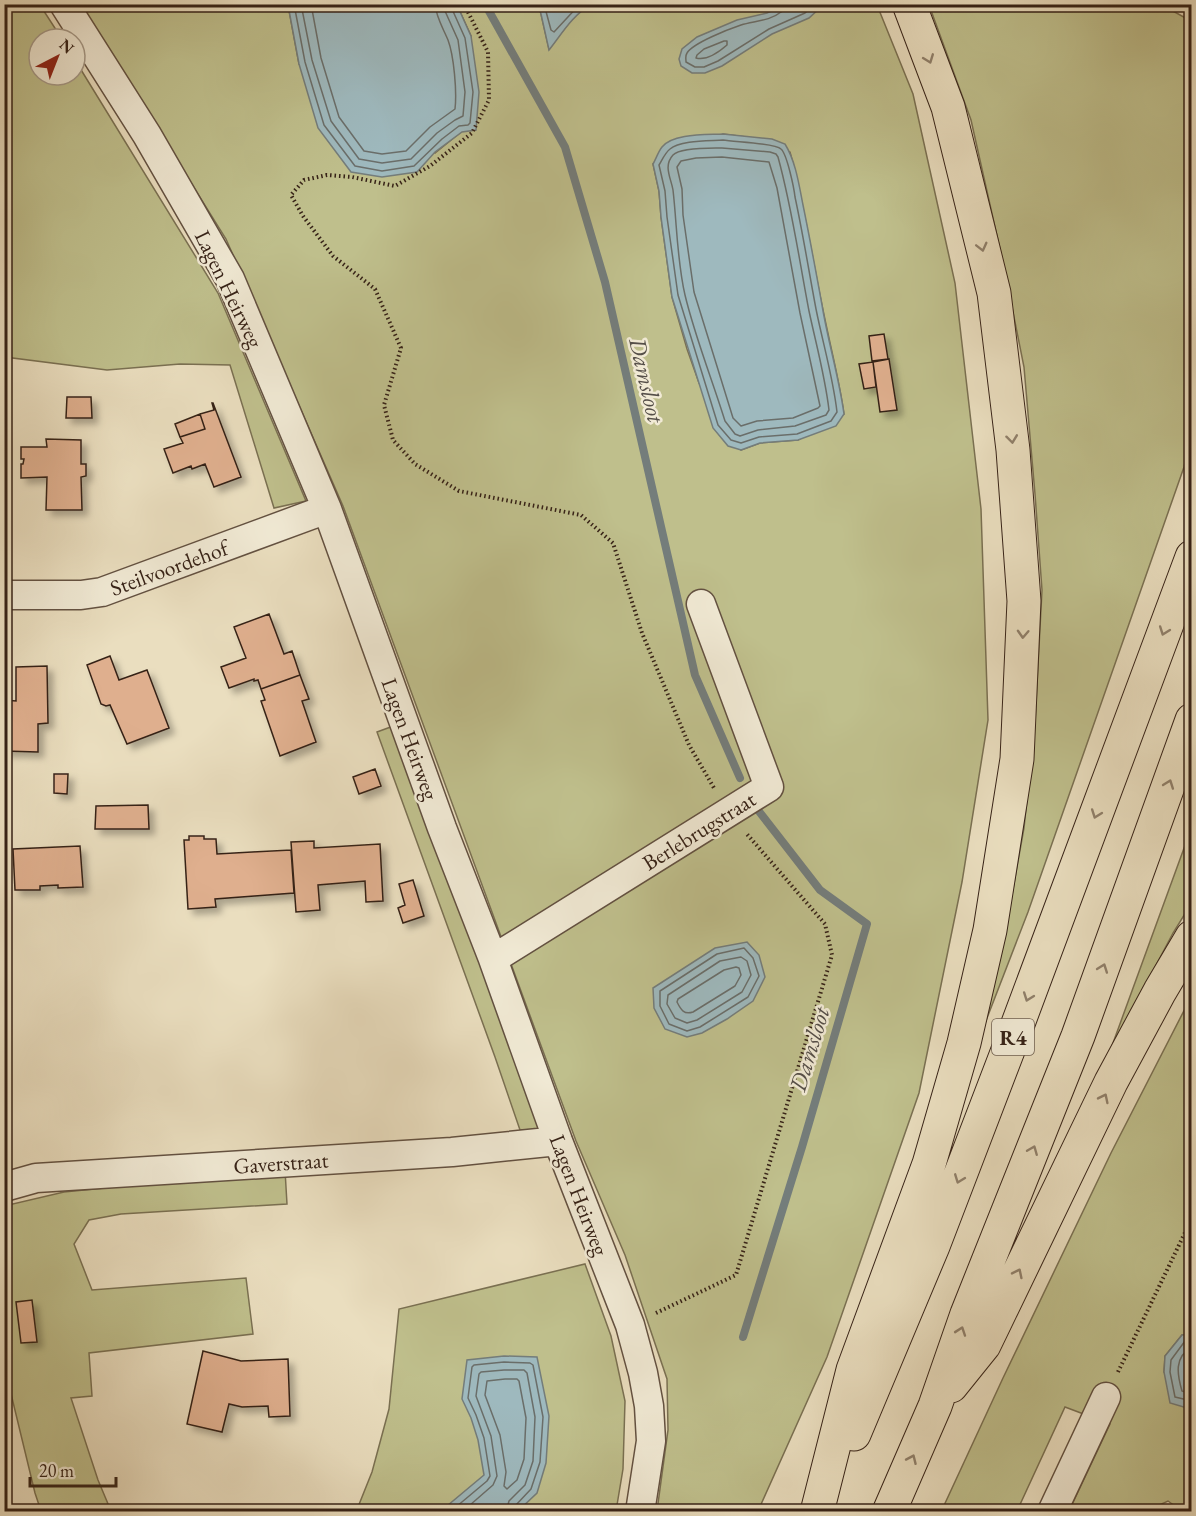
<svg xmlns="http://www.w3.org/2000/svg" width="1196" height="1516" viewBox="0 0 1196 1516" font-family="'EB Garamond',serif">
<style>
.green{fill:#bfbf8c;stroke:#7a7052;stroke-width:1.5;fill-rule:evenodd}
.water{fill:#9eb9be;stroke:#747d7b;stroke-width:1.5}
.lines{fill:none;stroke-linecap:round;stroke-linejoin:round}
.shore{stroke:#6a6e6a;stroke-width:1.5}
.stream{stroke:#747d7b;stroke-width:8}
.building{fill:#dfaf8e;stroke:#362217;stroke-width:1.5;filter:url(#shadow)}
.minor-casing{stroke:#635141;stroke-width:31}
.highway-casing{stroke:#362217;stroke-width:35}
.path{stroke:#362217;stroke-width:4;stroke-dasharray:1.5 3;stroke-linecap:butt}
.minor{stroke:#f1ead5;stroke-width:28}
.highway{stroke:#eadebf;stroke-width:33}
.oneway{stroke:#90806b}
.labels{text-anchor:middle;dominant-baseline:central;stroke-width:5;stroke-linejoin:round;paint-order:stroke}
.shield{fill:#f1ead5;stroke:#6e5e50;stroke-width:1.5}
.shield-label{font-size:21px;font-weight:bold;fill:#362217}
.street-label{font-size:22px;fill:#362217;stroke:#f1ead5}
.water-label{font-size:24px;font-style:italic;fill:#554f49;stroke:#f1ead5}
</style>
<defs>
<filter id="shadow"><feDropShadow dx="5.5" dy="5.5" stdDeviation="3" flood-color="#0004"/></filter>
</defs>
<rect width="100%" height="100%" fill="#eadebf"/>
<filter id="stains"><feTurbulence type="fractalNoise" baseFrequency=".00333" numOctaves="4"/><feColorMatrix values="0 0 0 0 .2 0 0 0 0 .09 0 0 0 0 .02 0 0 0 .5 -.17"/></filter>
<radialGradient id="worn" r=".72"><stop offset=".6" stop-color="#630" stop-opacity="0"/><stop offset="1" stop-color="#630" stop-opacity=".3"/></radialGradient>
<!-- green -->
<path class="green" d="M5,4l35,1 22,34h-23v36h36v-15l143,233 88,208 -32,7 -44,-143 -50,-1 -73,6 -102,-13z
M80,5h208l11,59 136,89 27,-22 9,-95 -14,-31h81l3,9 8,35c12,-15 24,-36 42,-44h286l36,89 42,189 26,226 7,211 -26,162 -43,211 -92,264 -69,154h-101l11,-81 -1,-51 -42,-124 -49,-114 -233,-635 -117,-267zM723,134l23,3 44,15c14,52 22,105 33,158 7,35 16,69 21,104l-46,26 -38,3 -19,7 -42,-67 -12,-34 -15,-52 -11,-80 -2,-26 -6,-27z
M929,5h233l29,16v418l-7,28 -156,445 -46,119 22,-92 20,-111 11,-105 7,-133 -7,-96 -11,-127 -20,-100 -33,-147z
M396,725l149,404 -25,1 -25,-73 -118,-325z
M1191,829v75l-18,29 -64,121z
M1191,997v337l-9,1 -17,21 -1,16 23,36 4,-1v104h-9l-14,-10 -22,10h-77l41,-87 -45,-17 -48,104 -76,1 62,-134 108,-225z
M285,1170l2,34 -166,10 -32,6 -15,24 18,46 154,-12 7,56 -164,19 3,43 -21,2 27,82 13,31h-70l-6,-18 -30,-124 -1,-163 60,-14z
M585,1264l26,72 14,65 -2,68 -7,42 -260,1 16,-40 17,-63 10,-100z"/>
<!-- water -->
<path class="water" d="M288,5h169l14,31 8,56 -3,38 -14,2 -27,20 -18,20 -35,5 -31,-5 -33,-44 -19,-64z
M538,5v-1l53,1c-18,9 -30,30 -42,45l-8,-36z
M784,5l38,-1v2l-13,12 -37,16 -50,32 -17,7h-13l-11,-7 -2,-7 3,-10 15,-12 40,-17 30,-7z
M723,134l49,5 13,5c11,18 14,41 18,61 7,34 13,67 19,100 6,37 17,72 22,109l-8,12 -38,14 -38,3 -19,7 -13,-4 -15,-18 -41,-131 -11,-80 -2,-26 -6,-27c3,-5 5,-12 9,-17 11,-14 45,-12 61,-13z
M747,942l12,13 6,22 -12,24 -26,18 -25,14 -15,4 -22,-8 -11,-21 -1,-20 62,-40z
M1191,1334v73l-4,1 -17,-5 -6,-31 1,-16 17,-21z
M504,1356l33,1 12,59 -3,47 -9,30 -19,18h-77l43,-36 -6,-35 -7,-22 -9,-19 5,-39z"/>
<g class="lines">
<!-- shore -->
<path class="shore" d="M294,4l11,58 19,63 31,41 27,5 32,-5 28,-27 17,-13 9,-1 2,-2 3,-31 -8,-54 -13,-29v-5
M301,4l11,56 19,61 28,38 23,4 29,-4 26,-26 18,-13 8,-4 2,-24 -7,-52 -13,-29 -1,-7
M311,4l10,54 18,59 25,34 18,3 24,-3 24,-24 25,-18c2,-17 -1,-53 -7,-69 -5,-12 -12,-23 -13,-36
M544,4l7,26 3,2 26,-28
M785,4c-1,5 0,6 -4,8 -11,9 -27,9 -40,13 -12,4 -48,18 -54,28 -2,3 -1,5 -1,9l9,5h9l14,-6 51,-32 36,-16 10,-9
M724,41h3v4c-8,7 -20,16 -31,13l1,-3 7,-6z
M723,140c11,2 52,3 58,9 6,5 13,39 14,48 8,37 14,75 21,112 7,35 17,68 21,103l-6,9 -34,13 -38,3 -18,6 -10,-3 -13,-15 -40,-130 -11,-78 -2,-26 -6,-26c3,-5 6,-12 11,-16 10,-9 39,-8 53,-9z
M722,148l48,4 6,2 2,3c14,51 21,102 31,154 7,33 16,65 20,99l-3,5 -31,11 -37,4 -18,6 -5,-2 -10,-13c-13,-42 -30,-84 -40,-126 -8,-34 -8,-70 -12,-105 -2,-12 -10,-24 0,-35 8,-8 38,-7 49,-7z
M722,157l47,5 8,26 23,125 20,93 -2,2 -25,10 -36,3 -16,5 -8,-8 -39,-126 -11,-77 -1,-26 -5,-22 4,-6 15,-3z
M744,948l9,10 6,18 -11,21 -48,30 -13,4 -18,-7 -9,-18v-15l57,-37z
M741,957l6,4 4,14 -9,17 -45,28 -10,3 -12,-5 -8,-14 1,-9 52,-34z
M736,967l3,1 2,7 -6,11 -42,26c-9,3 -12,-2 -16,-10l1,-3 46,-29z
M1192,1340l-7,1 -14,19 -1,12 5,25 17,4
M1192,1347c-18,10 -15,27 -10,44l10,3
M505,1379h12l2,2 7,37 -2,41 -7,21 -10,9 -3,-3 2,-14 -6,-37 -15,-40 2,-14z
M450,1512l37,-31 3,-5 -6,-38 -8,-23 -8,-17 4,-31 2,-2 30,-3 26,1 3,2 10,52 -3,45 -9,27 -16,17 -1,6
M462,1512l31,-27 4,-9 -6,-40 -15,-40 3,-22 2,-2 23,-2h20l3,3 8,44 -2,44 -8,24 -16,16 -3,11"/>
<!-- stream -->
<path class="stream" d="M485,4l80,143 40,135 90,393 45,103
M743,1337l59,-190 65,-223 -47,-34 -62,-80"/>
</g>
<!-- building -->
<path class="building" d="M884,334l4,25 -16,2 -3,-25z
M889,359l8,51 -17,2 -7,-50z
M873,362l3,25 -12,2 -5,-25z
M67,397h24l1,21h-26z
M212,403h1l28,74 -27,10 -9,-23 -13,5 -1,-3 -18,7 -9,-24 19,-6 -3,-6 25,-8 -5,-15 14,-4z
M200,414l5,15 -25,8 -5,-13z
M46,439l35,1v24h5v12l-5,1 1,33h-36l1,-33 -26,1v-14h2l1,-5h-3v-12h26z
M269,614l15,40 8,-3 8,24 -39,14 -3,-9 -4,1v-2l-25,9 -8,-21 25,-9 -12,-31z
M110,656l9,24 28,-10 22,58 -42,16 -17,-39 -4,1 -5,-2 -14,-39z
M47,666l1,57 -10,1v28l-34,-1v-51l12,1v-34z
M300,675l9,24 -7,2 14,41 -36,14 -19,-55 4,-1 -4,-11z
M375,769l6,17 -22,8 -6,-17z
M54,774h14l-1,20 -13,-1z
M148,805l1,24h-54l1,-23z
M189,836h15v3h12l1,15 74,-4 3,43 -79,6 1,8 -28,2 -4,-69h5z
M314,841v7l66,-4 3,57 -17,1 -1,-21 -47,4 2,25 -24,2 -5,-70z
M80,846l3,41 -25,1v-3l-18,1v4h-25l-2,-41z
M413,880l11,36 -21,7 -5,-15 7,-3 -6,-21z
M32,1300l5,42 -16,1 -5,-41z
M203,1351l38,10 47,-2 2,57 -21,1 -1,-11 -26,1 -13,-3 -7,28 -35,-8z"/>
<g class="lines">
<!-- minor casing -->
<g class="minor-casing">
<path id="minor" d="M64,4l83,131 83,144 97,230 115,319 51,131 65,182 72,184 13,48 6,33 2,35 -11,71
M4,595h77l21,-3 225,-83
M493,959l276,-172 -68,-183
M4,1187l32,-9 416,-26 106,-11
M1052,1512l54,-115"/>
</g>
<!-- highway casing -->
<g class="highway-casing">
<path id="highway" d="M951,1386l33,-41 127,-263 49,-91 32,-54
M854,1434l79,-188 77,-201 182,-488
M817,1512l36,-142 76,-206 35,-121 26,-113 27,-171 7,-158 -11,-151 -19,-157 -46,-186 -39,-103
M889,1512l46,-106 32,-92 111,-278 114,-316"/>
</g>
<!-- path -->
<path class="path" d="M464,4l24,48 1,48 -17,33 -42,33 -35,20 -43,-9 -25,-2 -23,5 -13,15 12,21 30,40 42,33 26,59 -17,57 9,35 22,24 44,27 122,24 32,28 29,90 47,112 25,43
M656,1313l80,-38 96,-320 -7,-31 -79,-91
M1118,1372l74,-154"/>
<!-- minor -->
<use href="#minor" class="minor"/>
<!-- highway -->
<use href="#highway" class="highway"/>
</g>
<!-- one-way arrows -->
<defs><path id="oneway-chevron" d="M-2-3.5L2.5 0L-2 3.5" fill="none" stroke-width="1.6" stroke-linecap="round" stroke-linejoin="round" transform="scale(1.5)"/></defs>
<g class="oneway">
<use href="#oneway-chevron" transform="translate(929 59) rotate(69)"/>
<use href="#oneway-chevron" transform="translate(982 247) rotate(76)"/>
<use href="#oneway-chevron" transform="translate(1012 439) rotate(83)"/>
<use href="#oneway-chevron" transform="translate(1164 631) rotate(110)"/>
<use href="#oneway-chevron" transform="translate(1023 634) rotate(93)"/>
<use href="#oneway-chevron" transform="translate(1169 784) rotate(-70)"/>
<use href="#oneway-chevron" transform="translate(1096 814) rotate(110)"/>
<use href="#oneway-chevron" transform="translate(1103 968) rotate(-70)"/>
<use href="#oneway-chevron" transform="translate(1028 997) rotate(110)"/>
<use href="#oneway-chevron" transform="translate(1104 1098) rotate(-64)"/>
<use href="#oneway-chevron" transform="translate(1033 1150) rotate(-68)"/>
<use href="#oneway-chevron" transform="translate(959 1179) rotate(111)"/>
<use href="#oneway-chevron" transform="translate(1018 1273) rotate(-64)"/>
<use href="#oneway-chevron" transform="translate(961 1331) rotate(-71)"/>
<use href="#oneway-chevron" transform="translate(912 1459) rotate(-66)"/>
</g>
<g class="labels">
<!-- shield labels -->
<rect class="shield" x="992" y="1019" width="42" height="36" rx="4.5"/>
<g class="shield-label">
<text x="1013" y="1037">R4</text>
</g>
<!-- street labels -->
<g class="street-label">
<text transform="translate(229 289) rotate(64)">Lagen Heirweg</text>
<text transform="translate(169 568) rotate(-20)">Steilvoordehof</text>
<text transform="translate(410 739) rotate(70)">Lagen Heirweg</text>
<text transform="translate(699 831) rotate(-32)">Berlebrugstraat</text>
<text transform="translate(281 1163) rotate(-4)">Gaverstraat</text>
<text transform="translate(579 1195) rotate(69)">Lagen Heirweg</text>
</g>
<!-- water labels -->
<g class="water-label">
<text transform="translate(647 380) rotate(77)">Damsloot</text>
<text transform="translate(809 1049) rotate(-73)">Damsloot</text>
</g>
</g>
<!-- margin -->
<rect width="1196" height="1516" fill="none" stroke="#eadebf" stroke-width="24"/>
<rect x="6" y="6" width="1184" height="1504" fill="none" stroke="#362217" stroke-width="3"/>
<rect x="12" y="12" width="1172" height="1492" fill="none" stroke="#362217" stroke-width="1.5"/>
<!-- north arrow -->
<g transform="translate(57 57) rotate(42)"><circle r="28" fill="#f1ead5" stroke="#a69a89" stroke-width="1.5"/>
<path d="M0-4.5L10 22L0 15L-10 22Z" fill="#8f2418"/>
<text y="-9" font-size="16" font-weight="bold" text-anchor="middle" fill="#362217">N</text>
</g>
<!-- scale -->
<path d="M30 1477v9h86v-9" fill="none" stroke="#362217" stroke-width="3"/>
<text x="39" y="1477" font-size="18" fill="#362217" stroke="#f1ead5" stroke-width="4.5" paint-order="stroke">20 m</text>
<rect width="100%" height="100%" filter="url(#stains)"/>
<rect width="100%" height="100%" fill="url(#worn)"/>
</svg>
